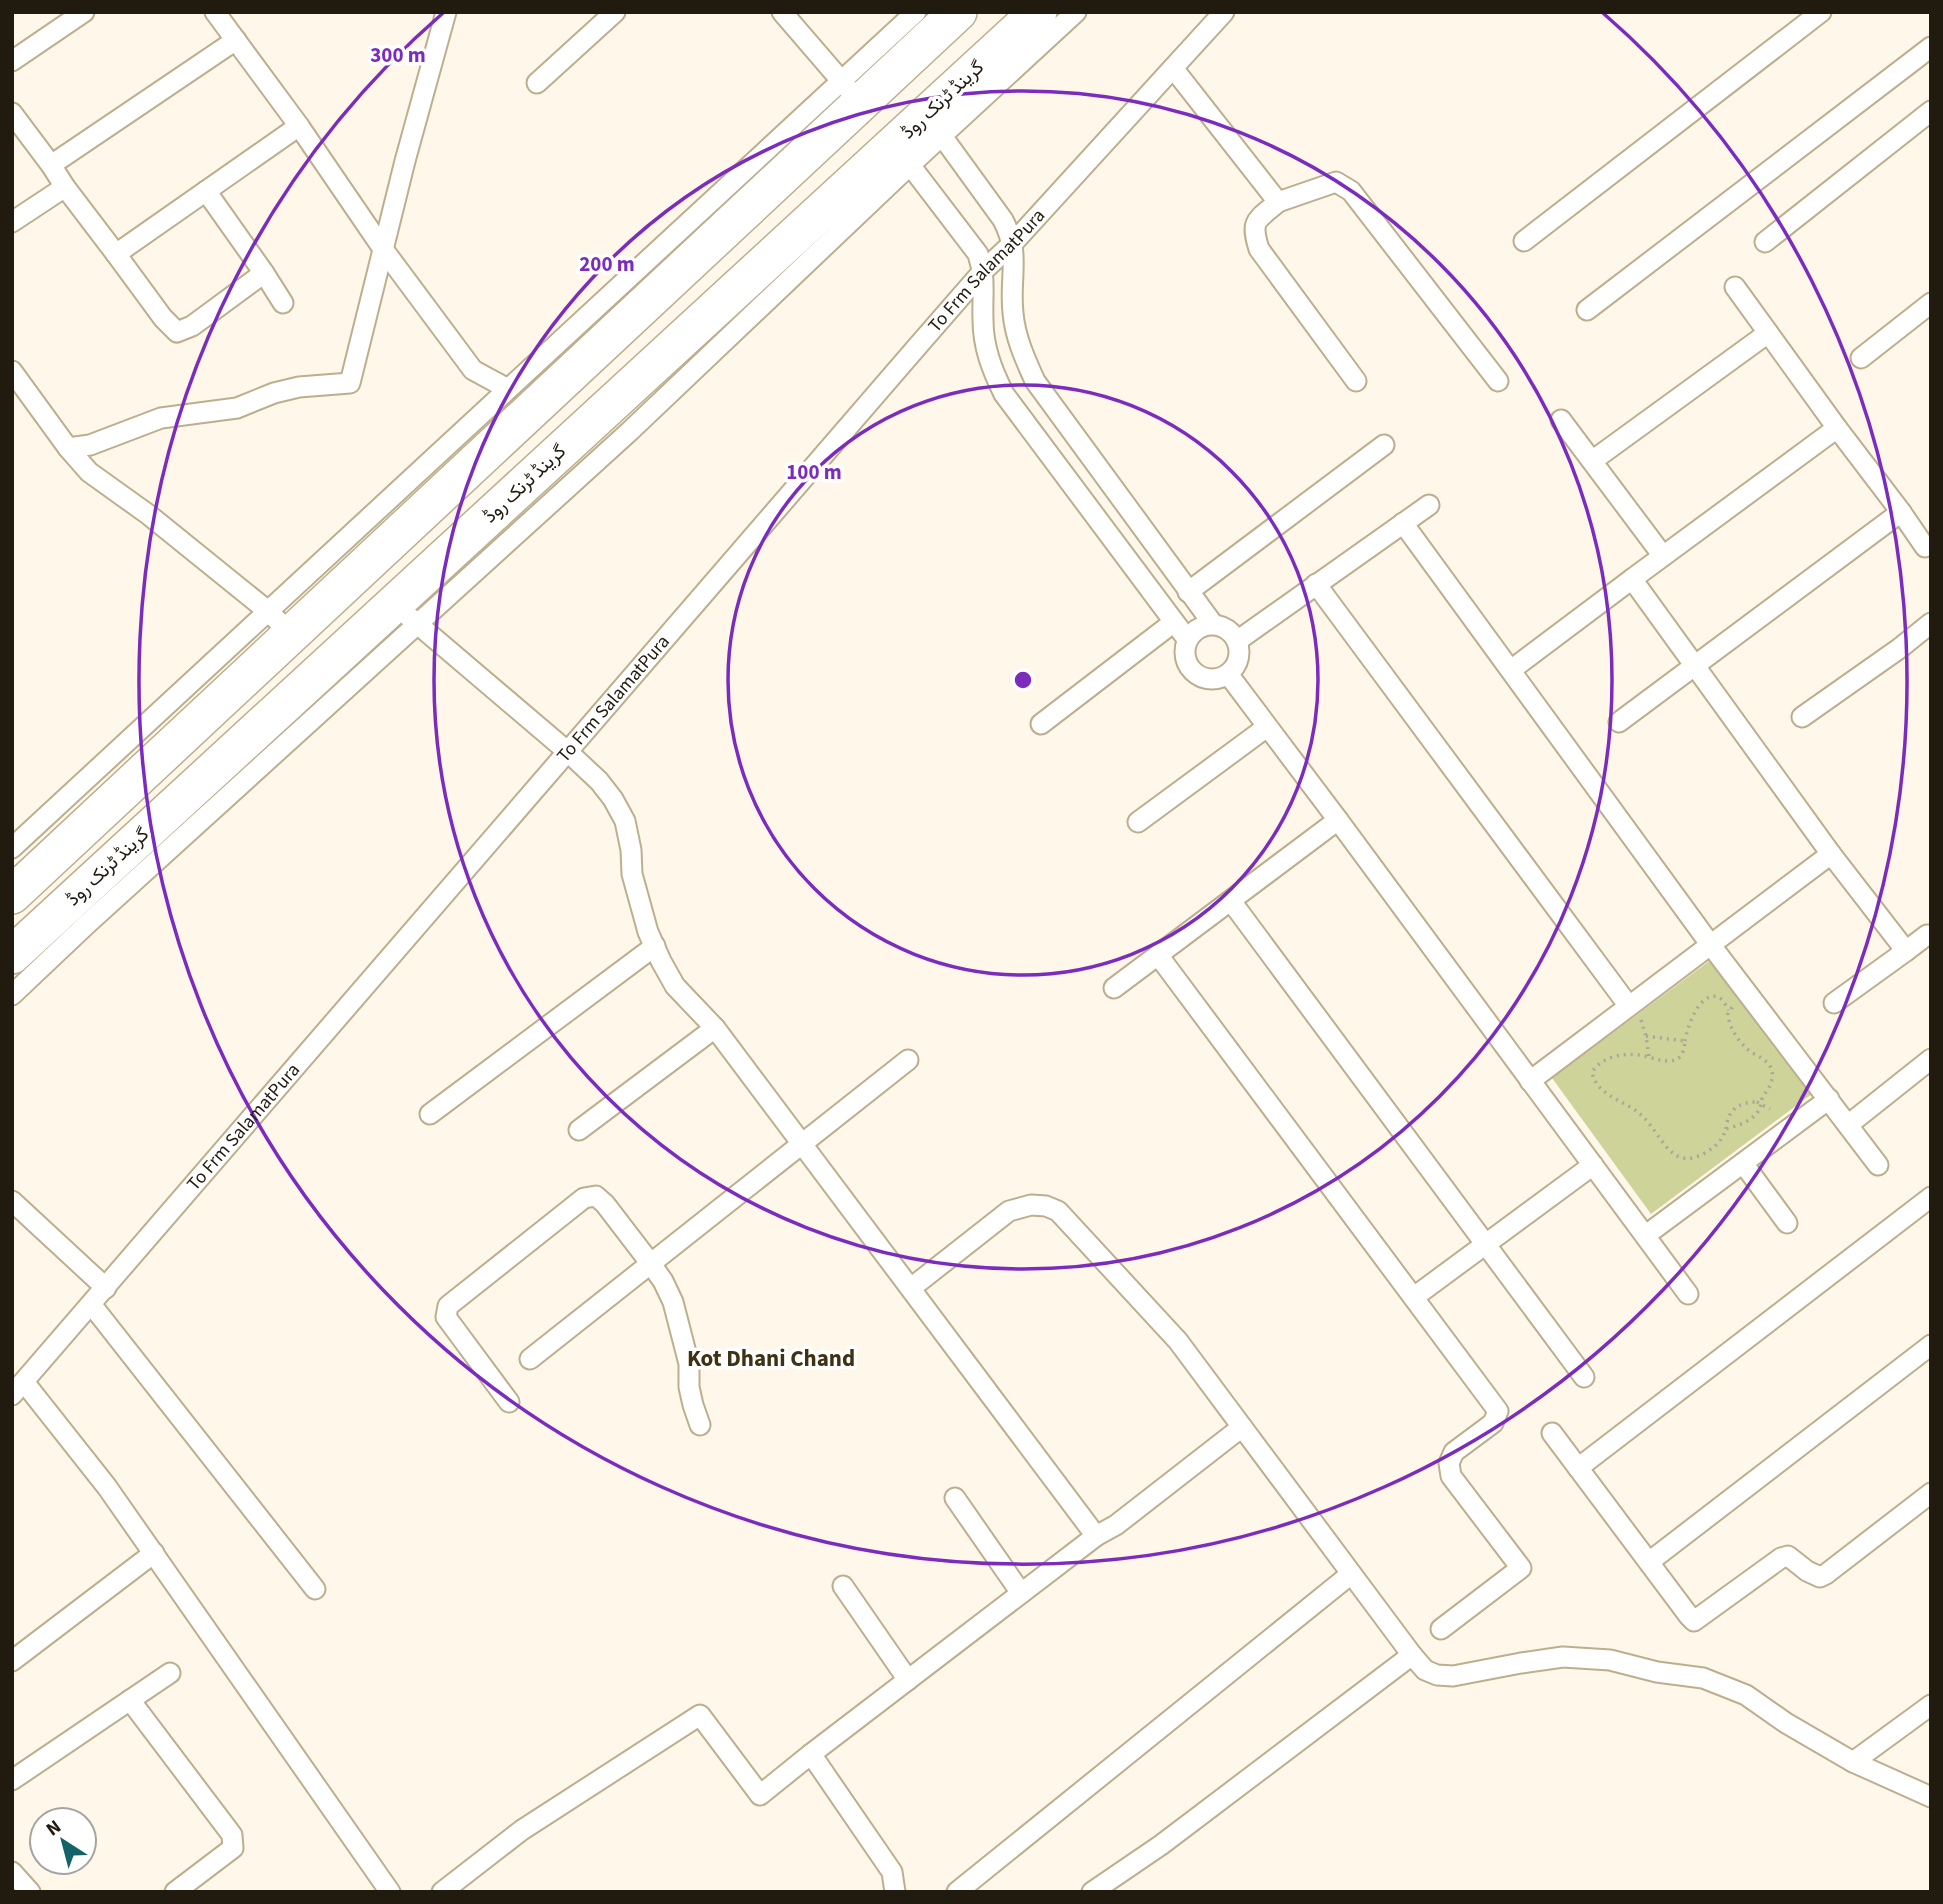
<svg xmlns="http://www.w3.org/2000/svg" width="1943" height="1904" viewBox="0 0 1943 1904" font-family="'Source Sans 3',Vazirmatn,sans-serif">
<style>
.green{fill:#cdd399}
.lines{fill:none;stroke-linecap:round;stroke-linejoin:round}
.street-casing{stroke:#bdae8d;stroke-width:23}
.highway-casing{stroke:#bdae8d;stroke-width:40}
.path{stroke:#aca599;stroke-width:3.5;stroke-dasharray:2 5;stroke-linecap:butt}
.street{stroke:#fff;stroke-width:19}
.highway{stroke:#fff;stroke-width:37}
.path-bridge{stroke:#aca599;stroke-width:3.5;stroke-dasharray:2 5;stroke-linecap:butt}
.ring{fill:none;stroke:#7b2cbf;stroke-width:3.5}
.labels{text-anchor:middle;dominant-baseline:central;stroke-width:7;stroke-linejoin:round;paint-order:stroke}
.street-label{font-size:19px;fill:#211b0f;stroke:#fff}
.quarter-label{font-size:23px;font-weight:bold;fill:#3e3114;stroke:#fff}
.centre{fill:#7b2cbf;stroke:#fff;stroke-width:3.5}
.ring-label{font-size:21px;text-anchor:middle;font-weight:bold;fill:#7b2cbf;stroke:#fff;stroke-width:7;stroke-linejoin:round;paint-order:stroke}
</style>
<rect width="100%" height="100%" fill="#fef7ea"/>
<!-- green -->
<path class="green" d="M1712,959l101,134 -162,121 -99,-136z"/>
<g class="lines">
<!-- street casing -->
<g class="street-casing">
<g id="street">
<path d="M215,12l84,114 84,123 90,121 35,19"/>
<path d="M782,12l68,79"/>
<path d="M12,61l72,-49"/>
<path d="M1173,68l105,134c-22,19 -28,18 -19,47l97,132"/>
<path d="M537,83l78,-71"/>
<path d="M12,113l39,52 14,22 51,67 47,64 14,14 15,-6 72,-53 19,30"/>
<path d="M942,136l61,84c18,34 6,58 10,93 2,24 12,46 22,68l178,243"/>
<path d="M51,165l185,-125"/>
<path d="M910,165l68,89c8,25 4,41 5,66 0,27 9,50 21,74l183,245"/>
<path d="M206,191l58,82"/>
<path d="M1278,202l58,-20 15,9 147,190"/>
<path d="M12,222l53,-35"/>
<path d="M1524,241l297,-229"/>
<path d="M1765,242l166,-131"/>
<path d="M116,254l183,-128"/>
<path d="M1735,287l102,141 -205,151 199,275"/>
<path d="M1587,310l344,-263"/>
<path d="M1861,358l70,-55"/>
<path d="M12,371l56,77 21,24 60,43 120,97 9,9"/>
<path d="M1561,420l102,136"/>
<path d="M1837,428l64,84"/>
<path d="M68,448l22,-3 71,-27 76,-10 37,-15 25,-6 51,-4 55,-222 41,-149"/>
<path d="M1592,461l176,-128"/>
<path d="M1403,523l307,421 168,221"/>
<path d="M1316,584l312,421"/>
<path d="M1188,592l196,-147"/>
<path d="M394,604l174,148 31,29 14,18 12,22 6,29 1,24 16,58 13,29 14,25 40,42 381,508 -285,218 81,118 3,20"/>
<circle cx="1212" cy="652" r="27"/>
<path d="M1237,641l192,-136"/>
<path d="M1511,670l121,-91"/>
<path d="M1228,674l110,146 350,474"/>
<path d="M1802,717l98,-69 31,-25"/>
<path d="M1619,722l282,-210 24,35"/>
<path d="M1041,724l133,-102"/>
<path d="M1138,822l129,-95"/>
<path d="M12,848l904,-836"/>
<path d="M1231,901l353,476"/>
<path d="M1158,955l340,456 -5,12 -39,29 -5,11 2,13 70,92 -80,61"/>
<path d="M1114,988l224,-168"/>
<path d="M12,995l74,-70 544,-494 280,-266 166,-153"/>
<path d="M1834,1003l72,-52"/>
<path d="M1530,1081l301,-227 75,97 21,-16"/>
<path d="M430,1114l225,-168"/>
<path d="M1848,1125l83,-66"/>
<path d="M579,1130l136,-102"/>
<path d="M1743,1163l44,60"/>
<path d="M12,1201l94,87"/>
<path d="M1646,1235l183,-136"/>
<path d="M911,1288l98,-77 22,-6 15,1 12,5 120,130 234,314 13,15 12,5 16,1 68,-13 42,-6 47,3 47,12 46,6 43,17 40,28 67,39 78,35"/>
<path d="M1414,1297l179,-132"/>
<path d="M91,1304l224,285"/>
<path d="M530,1359l378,-299"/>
<path d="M24,1382l83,105 283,405"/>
<path id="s1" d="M12,1395l904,-1047 67,-77 30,-28 211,-231"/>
<path d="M509,1402l-63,-85 2,-11 136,-108 12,-2 9,8 46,60 12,17 10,21 16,62v23l4,18 7,20"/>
<path d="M1552,1433l137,183 5,5 87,-63 7,-2 19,15 13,6 6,-3 105,-81"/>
<path d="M1578,1468l353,-271"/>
<path d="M955,1498l66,95"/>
<path d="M1096,1536l20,-11 126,-98"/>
<path d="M1649,1562l282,-217"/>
<path d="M843,1586l65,94"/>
<path d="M12,1661l142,-108"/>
<path d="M130,1700l102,135 1,13 -58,44"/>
<path d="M1853,1762l78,-57"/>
<path d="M12,1780l158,-107"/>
<path d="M12,1872l18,20"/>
<path d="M442,1892l80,-62 178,-115 60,80 51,-41"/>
<path d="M957,1892l394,-318"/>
<path d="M1092,1892l69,-47 251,-190"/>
</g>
</g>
<!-- highway casing -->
<g class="highway-casing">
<path id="highway" d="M12,895l946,-883
M12,955l1026,-943"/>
</g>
<!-- path -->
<path class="path" d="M1641,1020l5,16 3,21
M1646,1036l39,5c-2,26 -18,21 -37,16 -19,-6 -45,-2 -56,15 4,23 31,28 47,41 23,19 30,60 66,40 10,-6 17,-12 21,-24 11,-3 27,-8 33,-19 2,-3 2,-7 3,-11 3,-7 9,-12 10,-20 3,-19 -15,-21 -26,-31 -9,-9 -17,-21 -18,-34l5,-8
M1685,1041c2,-13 14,-50 33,-44 5,2 8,9 11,13
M1726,1129c2,-19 12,-27 31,-27"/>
<!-- street -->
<use href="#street" class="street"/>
<!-- highway -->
<use href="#highway" class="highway"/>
<!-- path-bridge -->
<path class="path-bridge" d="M1757,1102l13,7"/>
</g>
<!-- distance rings -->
<g class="ring">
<circle cx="1023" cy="680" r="295"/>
<circle cx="1023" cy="680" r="589"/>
<path d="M1603 13A884 884 0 1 1 443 13"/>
</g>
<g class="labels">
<!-- street labels -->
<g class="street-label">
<text transform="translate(943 100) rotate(-43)">گرینڈ ٹرنک روڈ</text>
<text stroke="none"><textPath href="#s1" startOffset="1488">To Frm SalamatPura</textPath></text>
<text transform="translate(525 484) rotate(-43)">گرینڈ ٹرنک روڈ</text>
<text stroke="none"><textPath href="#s1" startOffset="920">To Frm SalamatPura</textPath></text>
<text transform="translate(108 867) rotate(-43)">گرینڈ ٹرنک روڈ</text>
<text stroke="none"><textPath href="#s1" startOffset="354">To Frm SalamatPura</textPath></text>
</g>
<!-- quarter labels -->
<g class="quarter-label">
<text x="771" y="1358">Kot Dhani Chand</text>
</g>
</g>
<circle cx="1023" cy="680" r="10" class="centre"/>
<g class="ring-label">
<text x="398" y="62">300 m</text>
<text x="607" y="271">200 m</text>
<text x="814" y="479">100 m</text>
</g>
<!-- border -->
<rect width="1943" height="1904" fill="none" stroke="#211b0f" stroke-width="28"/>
<!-- north arrow -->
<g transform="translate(63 1841) rotate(324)"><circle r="33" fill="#ffffff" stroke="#a6a49f" stroke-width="2"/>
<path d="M0-5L12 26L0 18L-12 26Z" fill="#136368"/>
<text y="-10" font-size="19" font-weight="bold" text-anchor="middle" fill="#211b0f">N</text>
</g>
</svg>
